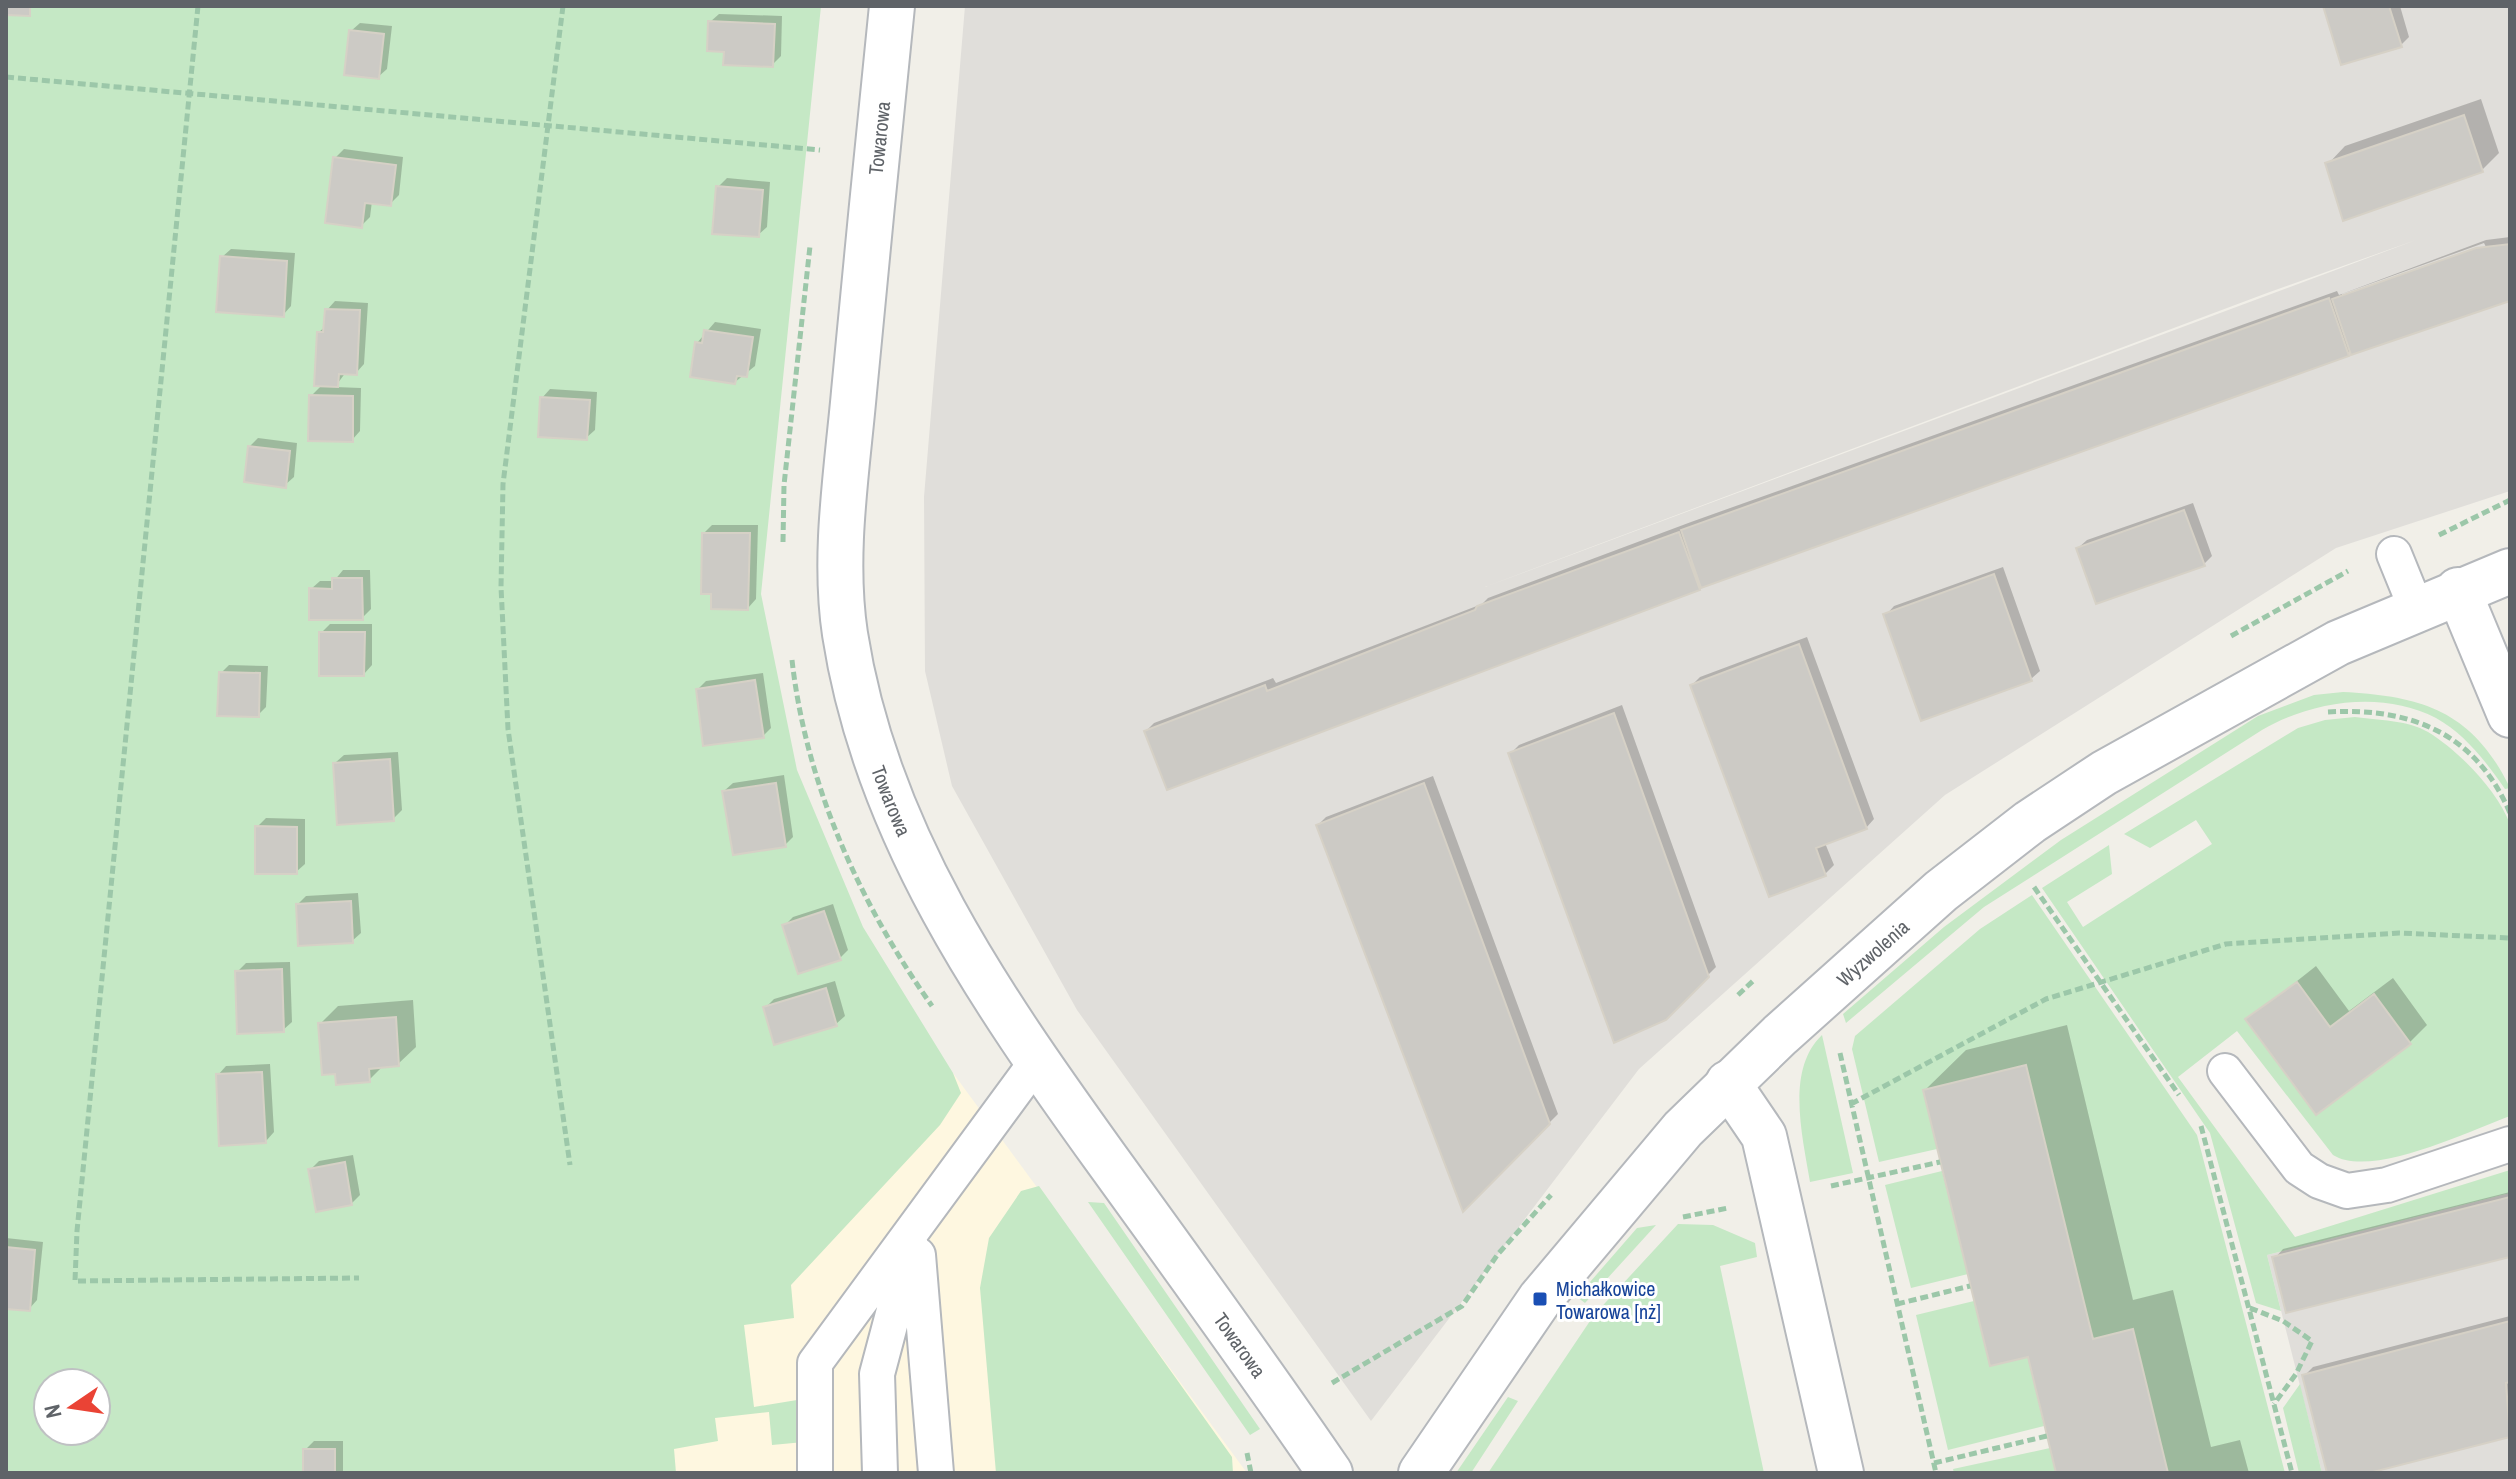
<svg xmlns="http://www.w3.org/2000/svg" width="2516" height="1479" viewBox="0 0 2516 1479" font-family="'Archivo Narrow',sans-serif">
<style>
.commercial{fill:#fef7e0}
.industrial{fill:#e0deda;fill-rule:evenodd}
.green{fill:#c5e8c5;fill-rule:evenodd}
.shadow{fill:#0003;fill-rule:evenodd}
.building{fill:#cccac5;stroke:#d6d1c6;stroke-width:2}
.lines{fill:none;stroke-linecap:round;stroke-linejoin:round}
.service-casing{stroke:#b5b8bc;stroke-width:38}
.minor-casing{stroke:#b5b8bc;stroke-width:48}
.path{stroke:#9cc7a9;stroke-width:5;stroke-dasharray:8 4;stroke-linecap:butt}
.service{stroke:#fff;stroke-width:34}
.minor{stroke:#fff;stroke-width:44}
.transit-dot{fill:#1a4fb4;stroke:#fff;stroke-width:3}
.labels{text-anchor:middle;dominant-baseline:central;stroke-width:6;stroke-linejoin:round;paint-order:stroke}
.street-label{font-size:20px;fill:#5f6368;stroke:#fff}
.transit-label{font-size:20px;fill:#164399;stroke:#fff;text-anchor:start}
</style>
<rect width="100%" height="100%" fill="#f1efe8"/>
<!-- commercial -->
<path class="commercial" d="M953,1073l294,400h-602l154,-351z"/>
<!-- industrial -->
<path class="industrial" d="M965,6h1545v485l-174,57 -391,247 -306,274 -268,352 -294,-411 -125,-224 -27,-115 -1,-174zM2416,240l-931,347 782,-294z
M2510,1193v280h-188l-55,-218z"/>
<!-- green -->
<path class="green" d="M6,6h815l-60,588 36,176 66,157 90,146 8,20 -21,32 -149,160 3,33 -50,7 10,82 43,-7 7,42 -32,3 -3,-33 -54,6 3,23 -44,8 2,24h-670zM48,1383h48v48h-48z
M2343,692c79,4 130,19 167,96l-5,1c-18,-26 -40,-55 -69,-71 -54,-28 -124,-17 -174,12l-278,177 -138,116 -3,-9 101,-87 117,-87 197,-124 56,-21z
M2355,717c22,3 53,3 73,15 31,19 69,58 82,92v292c-41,15 -139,63 -177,39l-96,-124 -59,46 117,160 215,-67v23l-243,62 14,56 -25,-8 -46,-170 -168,-245 67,-43 3,29 -45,28 16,25 129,-83 -16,-24 -46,28 -26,-14 174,-106 27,-8zM2297,982l33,45 44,-33 36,50 -94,71 -70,-96z
M2032,895l165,240 88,338h-117l-36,-144 -39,10 -67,-274 -103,25 14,59 -58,13 -27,-113 3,-13 125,-107z
M1822,1035l31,138 -43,9c-7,-44 -25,-112 12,-147z
M1942,1171l26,103 -57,14 -26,-103z
M1039,1186l193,271 1,16h-237l-16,-185 9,-50 32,-47z
M1088,1202l16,1 156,226 -10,6z
M1678,1224l35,1 42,18 2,14 -37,9 44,207h-276l106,-158z
M1656,1225l-71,78 -8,-6 60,-69z
M1974,1301l16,65 38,-9 16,69 -96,24 -32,-135z
M2300,1384l22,89h-23l-16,-65z
M1508,1397l10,4 -47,72h-15z
M2050,1448l6,25h-102l-1,-4z"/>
<!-- shadow -->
<path class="shadow" d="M2325,6h75l9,31 -8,8z
M719,14l63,2 -1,40 -9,9 -46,-15 -16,-28z
M360,23l32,3 -5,43 -9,8 -27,-46z
M2481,99l18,54 -17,17 -154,-6 17,-18z
M344,149l59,8 -4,38 -9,9 -18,-3 -2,16 -9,9 -26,-68z
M727,178l43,4 -3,45 -9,8 -40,-48z
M2510,237v62l-158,52 -653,237 -553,143 8,-8 119,-45 3,5 206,-79 6,-6 203,-76 646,-231 2,4 147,-55zM2484,243l2,4 -144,51v-4z
M231,249l64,4 -4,53 -8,9 -61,-58z
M335,301l33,2 -4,61 -8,9 -10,-1 -11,15 26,1 -1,43 -8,9 -41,-44 11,-11 -3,-53 7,-6 1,-16z
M715,322l46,7 -6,37 -20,16 -38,-39z
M550,389l47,3 -2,38 -9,8 -44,-40z
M258,438l39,5 -3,34 -9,8 -36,-38z
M2193,503l19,53 -9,9 -125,-17 9,-8z
M712,525h46l-2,74 -8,9 -44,-75z
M2003,567l37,104 -9,8 -145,-64 8,-9z
M343,570h27l1,39 -9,9 -51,-29 9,-8h14z
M330,624h42v41l-8,9 -43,-41z
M1807,637l67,182 -8,9 -41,15 9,22 -9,9 -133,-189 8,-8z
M229,665l39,1 -2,41 -8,8 -37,-42z
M763,673l8,55 -8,8 -65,-47 8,-8z
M1622,705l94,262 -51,51 -155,-264 9,-9z
M398,752l4,58 -9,9 -58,-56 9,-8z
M784,775l9,62 -8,8 -61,-54 9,-8z
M1433,776l125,338 -95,95 -145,-384 8,-8z
M266,818l39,1v45l-9,8 -39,-45z
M358,893l3,40 -9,8 -54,-37 8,-8z
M833,904l15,46 -8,8 -56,-32 9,-9z
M290,962l2,60 -9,8 -46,-58 9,-9z
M2316,966l33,45 44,-33 34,47 -18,18 -161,-23z
M835,981l10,35 -9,8 -71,-16 9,-9z
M413,1000l3,47 -18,17 -14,1 -15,15 -49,-56 18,-18z
M2067,1025l66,275 40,-10 38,157 29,-7 9,33h-191l-29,-119 -104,-264 41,-40z
M270,1064l4,68 -8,9 -48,-66 8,-9z
M353,1155l7,40 -9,9 -40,-35 8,-8z
M2510,1192v63l-235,3 8,-9z
M6,1238l37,4 -6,58 -8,9 -23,-2z
M2510,1316v119l-149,38h-32l-25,-97 9,-9z
M314,1441h29v32h-38v-23z"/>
<!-- building -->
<path class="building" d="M6,6h24v10l-24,-1z
M2323,6h66l13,41 -61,18z
M708,21l67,3 -2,43 -50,-2 1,-13 -17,-1z
M349,30l35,4 -5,45 -35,-4z
M2464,115l19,57 -140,49 -18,-58z
M333,157l63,8 -5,41 -26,-3 -3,25 -37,-5z
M716,186l47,4 -4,47 -47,-3z
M2510,244v57l-159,54 -19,-56 144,-51z
M220,256l67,5 -3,56 -68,-5z
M2329,298l20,58 -648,232 -20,-58z
M325,309l35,1 -3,65 -18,-1 -1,13 -24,-1 3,-54h6z
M704,330l49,7 -6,40 -10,-1 -2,8 -45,-7 5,-35 7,1z
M309,395l44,1v46l-45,-1z
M540,397l50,3 -3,40 -49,-3z
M248,446l42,5 -4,37 -42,-6z
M2184,510l21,56 -109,38 -20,-56z
M1679,532l21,58 -533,200 -23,-59 121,-46 2,6 208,-81 2,-4z
M702,533h48l-2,77 -37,-1v-15h-10z
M1994,574l38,107 -111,40 -38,-107z
M332,578h30l1,42h-54v-32l23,1z
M319,632h46l-1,44h-45z
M1799,644l68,185 -51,19 10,28 -57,21 -79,-212z
M219,672l41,1 -1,44 -42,-1z
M755,680l9,58 -61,8 -7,-57z
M1614,713l95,264 -43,43 -52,23 -106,-290z
M390,759l4,62 -57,4 -4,-62z
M776,783l10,64 -53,8 -11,-64z
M1424,783l126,341 -87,88 -147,-387z
M255,826l42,1v47h-42z
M351,901l2,42 -55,3 -2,-42z
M824,911l17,49 -43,14 -16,-49z
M282,969l2,63 -47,2 -2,-63z
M2297,982l33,45 44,-33 37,50 -95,71 -71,-96z
M826,988l11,38 -63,19 -11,-38z
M396,1017l3,49 -30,3 1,13 -34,3 -1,-11 -13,1 -4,-52z
M2026,1065l67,274 40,-10 35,144h-112l-28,-116 -38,9 -67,-276z
M262,1072l4,71 -47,3 -3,-72z
M345,1162l7,43 -36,7 -8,-43z
M2510,1197v60l-224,56 -14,-56z
M6,1247l29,3 -5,61 -24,-2z
M2510,1321v61l-4,1 4,54 -141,36h-42l-25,-98z
M303,1449h32v24h-32z"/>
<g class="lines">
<!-- service casing -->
<g class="service-casing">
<path id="service" d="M2394,554l22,54
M2225,1071l74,97 20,13 28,10 40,-6 123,-41
M918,1255l18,218
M815,1473v-110l222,-302
M880,1473l-3,-99 34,-128"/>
</g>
<!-- minor casing -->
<g class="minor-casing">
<g id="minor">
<path id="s1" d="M892,6c-13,129 -26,257 -38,386 -7,79 -21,163 -9,242 31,200 145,363 260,523 76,105 152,209 225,316"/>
<path d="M2458,590l52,125"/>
<path d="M1728,1083l36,53 77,337"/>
<path id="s2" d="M1421,1473l119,-174 143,-170 97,-94 161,-144 89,-69 74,-49 234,-130 172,-72"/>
</g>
</g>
<!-- path -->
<path class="path" d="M198,6l-121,1225 -2,50 284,-3
M563,6l-60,478 -2,103 7,142 62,436
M6,77l814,73
M2439,535l71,-35
M783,542l1,-57 26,-239
M2231,636l117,-65
M792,660c14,125 68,244 140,346
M2328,712c82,-5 148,21 182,101
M2034,887l145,208
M1738,995l16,-15
M1840,1053l96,420
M1851,1104l195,-105 180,-55 173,-11 111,5
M2201,1126l91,347
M1831,1186l109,-24
M1683,1217l45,-9
M1897,1304l73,-18
M2250,1308l33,13 29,20 -16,33 -22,30
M1332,1383l130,-77 36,-52 53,-59
M1247,1453l4,20
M1934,1463l113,-27"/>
<!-- service -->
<use href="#service" class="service"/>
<!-- minor -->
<use href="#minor" class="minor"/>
</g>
<!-- markers -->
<rect class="transit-dot" x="1532" y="1291" width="16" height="16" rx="4"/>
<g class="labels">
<!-- street labels -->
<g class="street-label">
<text transform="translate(879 138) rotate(-84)">Towarowa</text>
<text stroke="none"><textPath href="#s1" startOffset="804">Towarowa</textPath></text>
<text stroke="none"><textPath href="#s2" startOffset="692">Wyzwolenia</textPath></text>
<text stroke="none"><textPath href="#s1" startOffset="1452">Towarowa</textPath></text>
</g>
<!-- transit labels -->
<g class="transit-label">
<text x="1556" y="1288">Michałkowice<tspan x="1556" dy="23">Towarowa [nż]</tspan></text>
</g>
</g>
<!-- border -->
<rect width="2516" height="1479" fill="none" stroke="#5f6368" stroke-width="16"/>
<!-- north arrow -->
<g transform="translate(72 1407) rotate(257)"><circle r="38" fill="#ffffff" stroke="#bfc1c3" stroke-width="2"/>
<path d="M0-6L14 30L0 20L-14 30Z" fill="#ea4335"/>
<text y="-12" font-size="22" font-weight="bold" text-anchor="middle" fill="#5f6368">N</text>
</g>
</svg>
